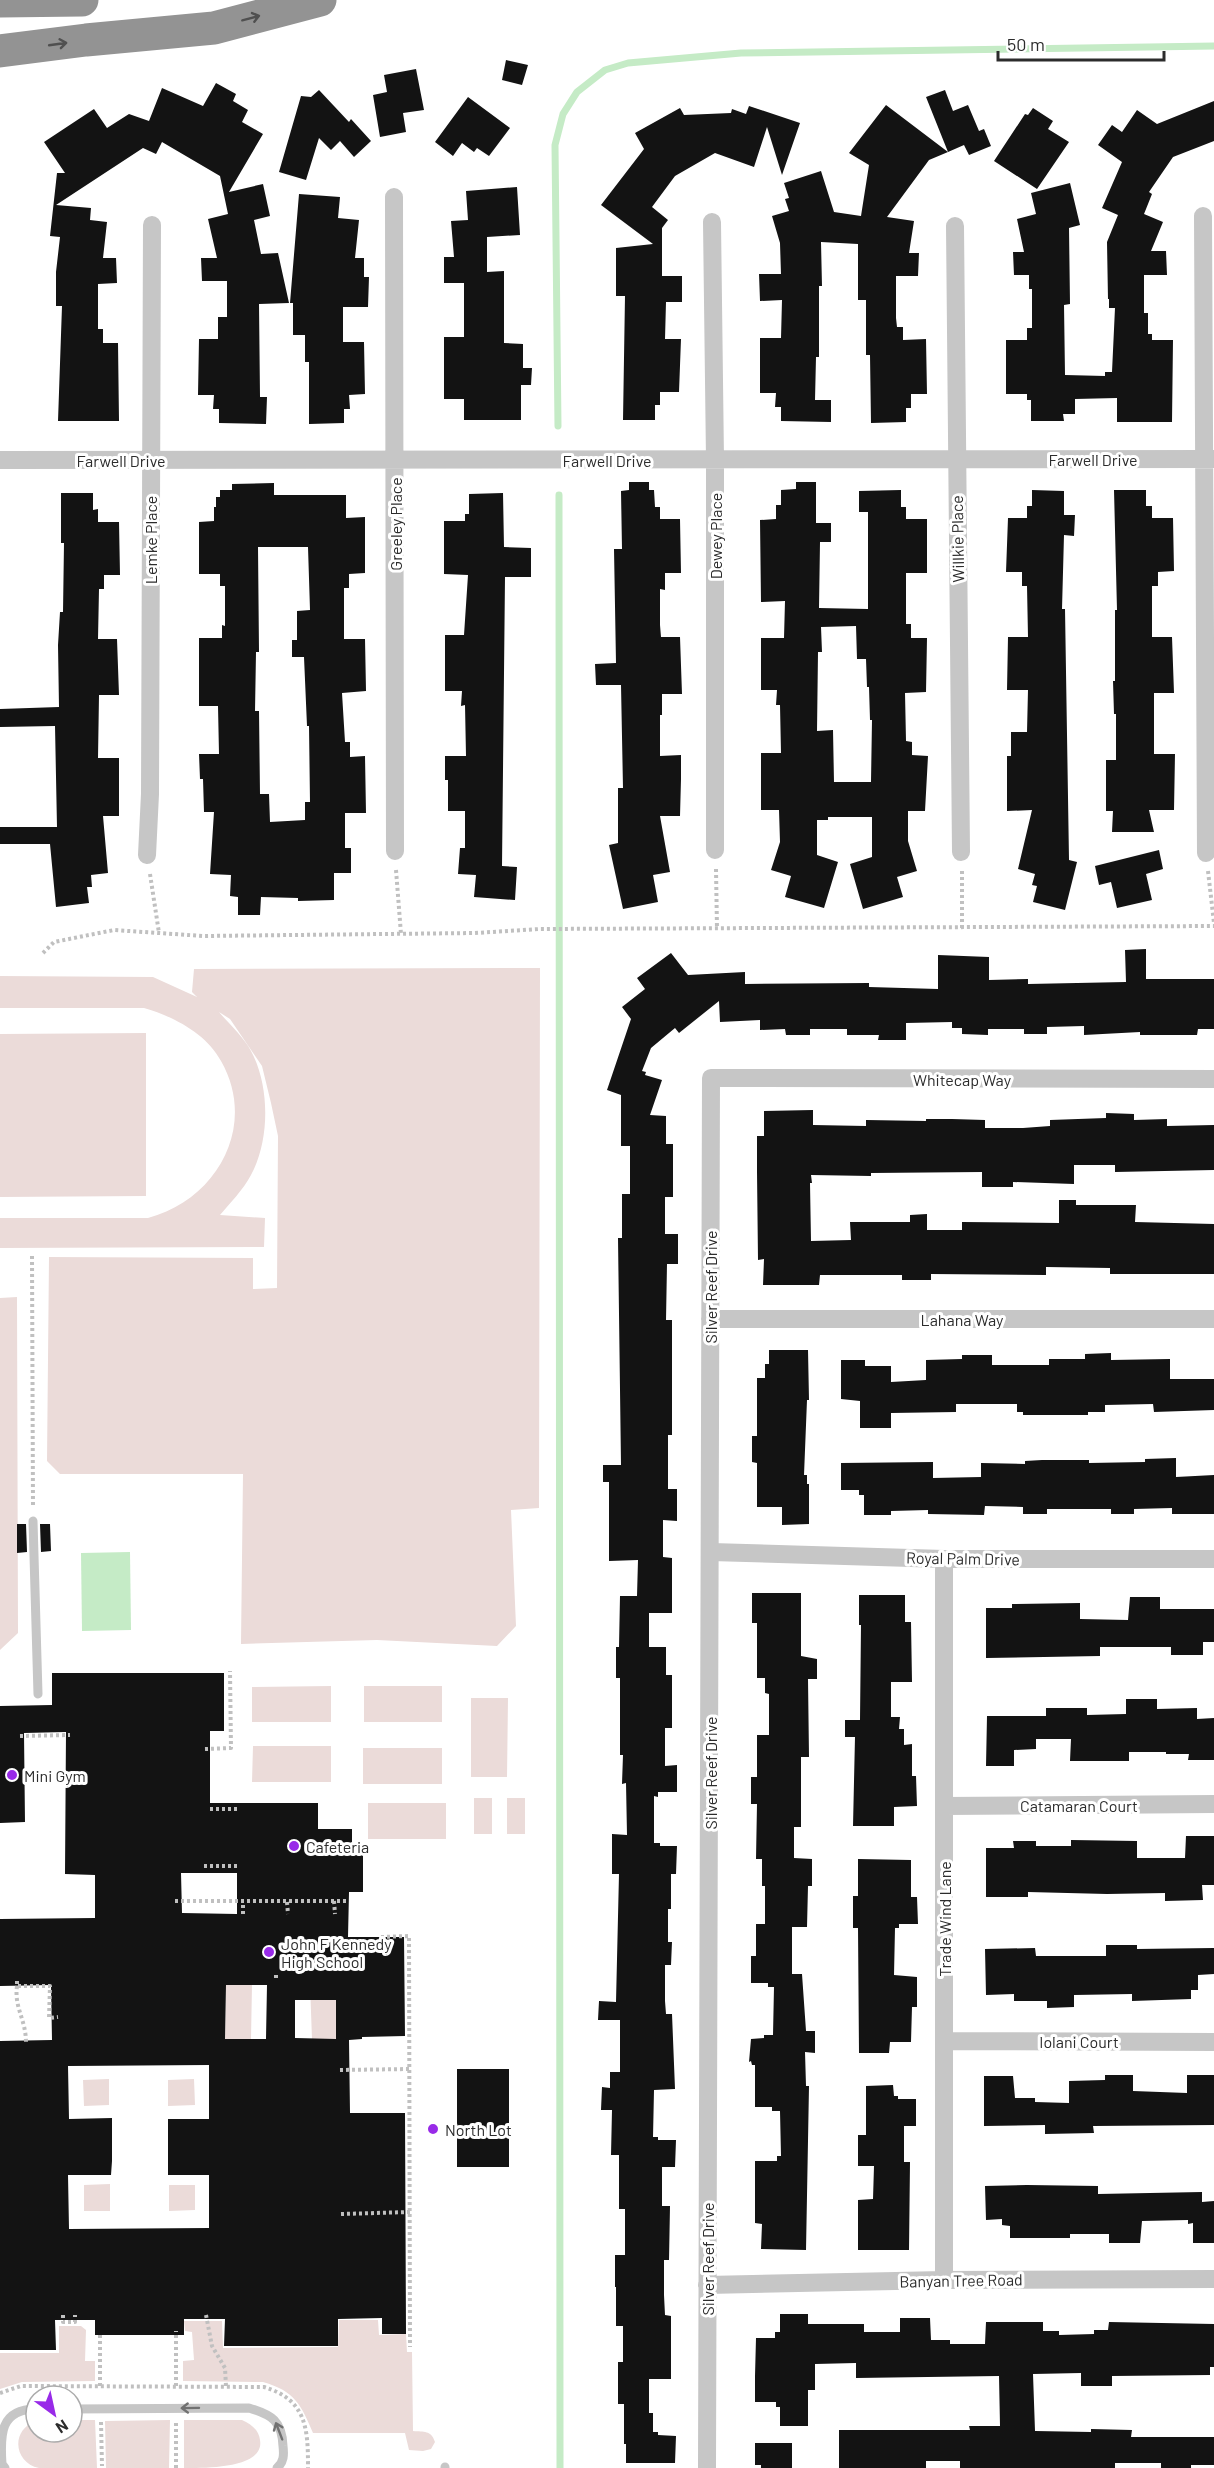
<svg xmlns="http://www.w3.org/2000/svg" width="1214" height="2468" viewBox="0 0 1214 2468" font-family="Barlow,sans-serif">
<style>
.green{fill:#ebdbd9}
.water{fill:#c5ebc6}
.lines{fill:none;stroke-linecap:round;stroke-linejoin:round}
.stream{stroke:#c5ebc6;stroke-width:7}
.building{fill:#131313;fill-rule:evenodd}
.path{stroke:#c0c0c0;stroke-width:4;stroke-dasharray:3 3;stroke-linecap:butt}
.service{stroke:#c6c6c6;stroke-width:9}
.minor{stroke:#c6c6c6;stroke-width:18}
.motorway{stroke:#939393;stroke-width:33}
.oneway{stroke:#505050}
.oneway2{stroke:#717171}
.poi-dot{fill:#982ae8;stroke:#fff;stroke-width:2}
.labels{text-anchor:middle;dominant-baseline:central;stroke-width:6;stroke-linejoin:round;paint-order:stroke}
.street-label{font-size:16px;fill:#2c2c2c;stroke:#fff}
.poi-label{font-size:16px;fill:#2c2c2c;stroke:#fff;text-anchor:start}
</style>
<rect width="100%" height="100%" fill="#fff"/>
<!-- green -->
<path class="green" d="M540,968l-1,540 -28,2 5,116 -19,20 -120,-6 -136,4 2,-170h-183l-13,-13 2,-204 204,1v31l24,-1 1,-152 -7,-33 -9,-37 -32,-47 -11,-7c10,12 24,24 32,39 19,35 19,89 0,124 -8,15 -21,28 -31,40l45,3 -1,29 -264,1v-30h148c69,-18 110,-92 73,-157 -15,-28 -49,-45 -77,-53h-144v-32l153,1 44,20 -5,-5 2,-23z
M146,1033v163l-146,1v-163z
M17,1297l1,336 -18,17v-352z
M331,1686v36h-79v-35z
M364,1686h78v36h-78z
M471,1698h37l-1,79h-36z
M253,1746h78v36h-79z
M363,1748h79v36h-79z
M474,1798h18v36h-18z
M507,1798h18v36h-18z
M368,1803h78v36h-78z
M310,1984h26v55h-24z
M226,1985h26l-1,54h-26z
M109,2079v26l-25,1 -1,-26z
M194,2079l1,26 -27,1v-26z
M110,2184v27h-26v-26z
M169,2185h26v25l-26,1z
M339,2320h39l1,15 27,-1 1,18h5l1,79c11,1 18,-1 22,11l-4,7 -8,2 -14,-1 -4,-17h-92c-12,-28 -18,-42 -50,-51l-80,-1v-20l11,-1 -2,-28 -7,-1 -1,-10h38l1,27 115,-1z
M59,2326h22l5,4 -1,31h10v20l-73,1 -22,7v-36h59z
M72,2420h23l2,48h-58c-25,-5 -29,-38 -3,-47v11h36z
M170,2420l-1,48h-63l-1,-47z
M184,2420h58c9,4 17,10 18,20 5,28 -53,28 -76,28z"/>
<!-- water -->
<path class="water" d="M130,1552l1,78 -49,1 -1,-78z"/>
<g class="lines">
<!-- stream -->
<path class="stream" d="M558,426l-3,-281 8,-31 14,-22 28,-22 23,-7 113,-10 473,-7
M559,495l1,1973"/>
</g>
<!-- building -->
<path class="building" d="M506,60l22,5 -6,20 -20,-5z
M416,69l8,41 -21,3 3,19 -26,5 -7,-42 14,-3 -3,-17z
M216,83l20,11 -3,7 15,9 -6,12 21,12 -34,58 34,-8 7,32 -16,4 7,34 17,-1 11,50 -30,1 1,93h7l-1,27 -47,-1v-14h-6l1,-14h-16l1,-56h19v-22h9v-36h-25l-1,-23h16l-9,-39 20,-5 -8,-38 -58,-34 -6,12 -13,-6 -87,57 35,3 -1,12 17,2 -4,36h13l1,25 -19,1v45h5v14h15l1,78h-61l4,-115h-6v-34l4,-35 -10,-1 7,-63h8l-21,-31 50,-33 13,19 22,-14 20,7 13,-33 41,18z
M319,90l30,32 2,-3 20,22 -17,16 -14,-16 -9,9 -12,-12 -13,42 -27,-8 22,-76 10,1z
M945,90l8,21 15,-6 11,26 5,-2 7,17 -22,9 -5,-10 -16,7 -22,-55z
M468,97l42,31 -21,28 -12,-8 -3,4 -12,-9 -9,13 -18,-14z
M1214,101v40l-41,16 -24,35 3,2 -8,20 19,8 -12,29h15l1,24h-23v38h4v21h4v6h21l-1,82h-55v-24l-42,1v15h-12l1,7h-33v-21h-4v-6h-21v-54h21v-12h5v-39h-3v-14h-15l-1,-23h11l-7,-33 19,-5 -5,-21 39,-10 10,42 -11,3 1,76 -6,1 1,70 40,1v-4h7l3,-64h-6v-9h-1l-1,-57 11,-27 -16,-7 20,-46 -24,-17 14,-20 10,7 15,-22 20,14z
M886,105l62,47 -19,8 -42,57 27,4 -5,32h10l-1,23h-22v42l1,9h6v13l23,-1 1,55h-16v14h-5v14l-35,1 -1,-68h-4v-55h-8v-56l-37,-2 1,44h-3v71h-3l-1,43h16v22l-50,-1v-14h-6l1,-14h-16v-55h21l1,-38 -22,1 -1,-27h22l-1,-31 -8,-27 17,-5 -4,-12 4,-1 -5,-15 37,-12 13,41 27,4 8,-51 -20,-12z
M749,106l51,17 -18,52 -15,-48 -13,40 -39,-14 -40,23 -23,31 16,13 -6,8v48h20v26h-16l-1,37h16l-2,53h-19v13h-5v15h-32l2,-124h-9v-48l37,-4 -52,-39 43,-56 -9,-16 45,-25 4,7 47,-2 1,-4 14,5z
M1033,108l20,13 -5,8 21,13 -32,47 -43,-28 31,-47 3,1z
M517,187l3,48 -33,2v35l17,-1v72l19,1v24h9l-1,17h-10v35h-57v-21h-20v-62h20v-54h-20v-26h10l-3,-36 17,-1 -2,-29z
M299,194l41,3 -2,21 21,2 -4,38h9v19h5l-1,30h-25v35h21l1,52 -16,1 1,14h-6v14l-35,1v-62h-4v-27h-12v-32h-3z
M629,482h20v8h5l1,17h5v12h20l1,54h-16v17l-5,-1v36l1,12h19l2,57h-20v21h-2v41l21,-1v24l-1,37h-20l10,56 -17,3 5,27 -35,7 -14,-64 9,-2v-55h5l-2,-103h-25l-1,-21 21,-1 -2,-114h8l-1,-58 8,-1z
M796,482h20v41h15v19h-11l-1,66 49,1v-97h-9v-21l42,-1v17h5v12h21v54h-21v51h5v14h16l-1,54 -21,1 1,48 6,1v13l16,1 -3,55h-17v30l9,30 -20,6 6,20 -40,12 -13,-45 22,-7v-40h-44v3h-11v35l21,7 -14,46 -39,-11 6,-21 -20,-6 9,-28 -1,-32h-18v-57h20l-1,-48h-4l1,-15h-16v-52h23l1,-37 -24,1 -1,-82 16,-1v-14h5v-15l15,-1zM856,626l1,33h9l1,28h2l1,33h2l-1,62h-37l-1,-52 -16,1 1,-79h4l-1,-25z
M274,483v12h72v23l19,-1v56l-16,1v14h-5v51h21l1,52 -24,2 3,49h5v15l15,-1 1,57h-21v35h6v25h-17v27l-36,1v-3l-37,-1 -1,18h-22v-18l-8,-1 1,-21 -21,-1 4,-62h-10l-1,-33h-3l-1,-25h20l-1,-48h-19v-68h23v-13l3,1v-40h-5v-12h-21v-52l15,-1v-14h2v-10h4v-7h12v-6zM258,547h50l2,63 -13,1v29h-5v17h12l3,69h2l1,76h-5v18l-35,2 -1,-28h-9l-1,-83h-4l1,-59h3z
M1032,490l32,1v24h11l-1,21 -10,-1 -2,74h3l4,251 8,2 -12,48 -32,-8 4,-16 -5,-1 3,-11 -17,-5 14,-59 -25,1v-55h4v-24h16l1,-42h-21l1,-53h20l-1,-51h-5v-14h-16l2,-54h19v-12h5z
M1114,490h32v16h6v12h21l1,53 -16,1v14h-6v51h20l2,56h-20v61h21l-1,56h-25l5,22h-42l1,-21h-7v-51h10v-46h-2l-1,-33h2v-71h2z
M61,493h32v17l5,-1v13h21l1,53h-16v14h-5l-1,50h19l2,56h-20l-1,63h21v58h-16l5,57 -17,2 1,12h-5l2,16 -33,4 -6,-63h-50v-17h57l-2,-101 -55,1v-18l59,-2 -1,-62 2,-33h3l1,-69h-3z
M503,493l1,54 27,1v29h-26l-3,289 15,1 -2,33 -41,-3 2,-22 -18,-1 2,-26h5v-37h-17v-31h-3v-24h21l-1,-51 -4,1 1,-15h-17v-56h19l4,-60 -24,-1v-53h21v-7h4v-20z
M1159,850l4,19 -17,5 6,26 -35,8 -6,-26 -12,3 -4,-19z
M1146,949v30h68v50h-16l-1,6h-57v-3l-56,3v-9l-37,1v7h-23v-5h-36v6l-26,-1v-6h-10v-6l-46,1v17h-28l1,-5h-32v-6h-37v6h-24l-1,-6 -25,1v-10l-40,2 -1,-21 -40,32 -4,-5 -24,20 -9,23 4,1 -1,3 17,5 -12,35 16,1v28h7v53h-8v37h13v30h-11l-1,56h6v115h-4v54h9v32l-14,-1v37l9,1v55h-23v34h17v28h6v53h-7v38l12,-1v27h-19v5l-4,-1v47h6v3h17l-1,28h-5v35h-3v33h4l-1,23h-6v36l1,13h6l3,75 -21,1 -1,47h5v3h18l-1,27h-13v39h8l-1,54h-5v35l1,20 6,1v63h-22v34h4v19h5v3l18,1 -1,27h-49v-19h-2v-40h-6v-42h5v-36h-7v-39h-1v-32h10v-46h-6v-54h-8l1,-45h-11l1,-23 8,1v-16h10v-52h-22l1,-19 17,1 3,-128h-7v-40l15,1 -1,-52 -4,1 1,-29h-3v-77h-4v-31h3l1,-51h17l1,-36 -29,1v-79h-6v-17h18l-3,-227h4v-44h8v-48h-9v-51l-14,-5 24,-71 -9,-12 23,-18 -8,-11 34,-25 17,22 57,-3v12l124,-1v4l69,2v-34l51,2v23l39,-1v5l98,-2 -1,-32z
M813,1110v15l53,1v-6l60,1v-2h26l33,1v8h38l27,-2v-6l56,-2v-5l28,1v6l33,-1v7l47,-1v45l-99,2v-7h-41v19l-61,-2v5h-31v-15l-111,1v3l-60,-1 1,8h-2l1,58 40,-1 -1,-18h60v-7l17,-1v16h35v-8l97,1v-23h17v5h60l-1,17 79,2v50h-104v-6l-64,-1v8l-115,-1v6h-29v-5h-82l-1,10h-56l1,-26 -6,1 -1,-88v-36h7v-25z
M769,1350h39l1,50h-2l-3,75h3v9h2v40l-27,1v-18h-25v-44l-5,-1v-26h5v-58h8v-14h4z
M1111,1353v7l59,-1v20h44v31l-60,2 -1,-8 -48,1v7h-17v3h-65v-3h-6v-8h-61v8l-65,1v15h-31v-27l-19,-2v-39h24v6h26v16l35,-2v-20l36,-1v-4h30v10h57v-6h36v-5z
M1176,1458v19l38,-2v39h-42v-6l-38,1v5h-23v-5h-64v5h-24v-7l-38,-1 -1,9 -56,-1v-4l-37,1v4h-27v-20h-5v-5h-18v-27l92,-1v16l48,-1v-14l44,1v-3l17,-1h47v3l56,-1v-3z
M17,1524h9l1,28 -10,1z
M40,1524h10l1,27 -10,1z
M752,1593h49v63l16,3v20h-9l1,78h-8v70h-7v31l18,1v27h-4l-1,41h-15v47h10l4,57h9v22l-10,-1 1,34h3l-3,164 -45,-1 1,-25 -7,-1v-62h22v-5h4l-1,-45h-8v-4h-17v-42h-3l-1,-4 -2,1 2,-23 13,-1v-3h9l1,-48h-6v-4h-17v-27h5v-32h9v-38h-3v-27h-6l1,-55h-6v-27h6v-42h12v-41l-4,-1v-15h-8v-55h-5z
M859,1595h46v27h6l1,60h-21v35h9l-1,12h5v16l8,-1v32h4l1,30 -23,1v19h-41l2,-89h-10v-17h15l1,-95h-2z
M1130,1597h30v12h54v33h-11v13h-32v-8h-71v9l-114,2v-50h26v-4l68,-1v16l48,1z
M52,1673h172v58h-14v72h108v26h34v26h11v37h-14l-1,45h56l1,99 -43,1v2l-13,1 1,73h55l1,221h-24v-16l-44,1v27h-114l1,-27h-41v16h-89v-15h-40l1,30h-56v-309l52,-1 -1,-55 -51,1v-67l95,-1v-43l-30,-1 1,-142 -42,1 1,89 -25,1v-117l52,-1zM181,1873h56v41l-55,-1zM226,1985h41l-1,54h-41zM295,2000h41v39l-41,-1zM209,2065v54h-41v56h41v53l-140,1 -1,-54h43l1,-14v-43l-43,1 -1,-53z
M1126,1699h31v10l40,-1v11l17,-1v42h-26l1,-6h-23v-2h-37v9h-59l1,-22h-35v10l-22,1v16h-28l1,-50h59v-8h41v7l39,-1z
M1186,1836h28v49h-12l1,15 -38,1v-8l-58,1 -79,-2v5h-42v-49h28l-1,-7h23v5h35v-6l66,1v17h48z
M858,1859l53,1v37h6l1,27h-19v4h-4l-1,47 23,2v30h-5l-1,35h-21l-1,11h-30l-1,-125h-5v-32h5z
M1106,1945h31v4l77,-1v26l-16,1v15h-7v9l-59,2v-7l-58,1v12l-27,1v-7h-33v-7l-28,1 -1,-46 50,-1 1,8h70z
M457,2069h52v98h-52z
M1105,2075h28v16l54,2v-18h27v50l-121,1 1,7 -49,1v-9l-61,1v-50h29l2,22h20v4l34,1v-22l36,-1z
M893,2085l1,11h4v3h18v27h-12v36h6l-1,88h-51v-50l15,-1 1,-33h-16v-31h8v-49z
M1027,2185l71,1v8l104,-2v10l12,-1v42h-21v-20l-5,1v-4l-46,1 -2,22h-31v-9h-39v4h-60v-12l-8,-1v-6l-16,1 -1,-34z
M780,2314h28v10h56v8h36v-14h30l1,22h19v4h35l1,-22h57v9h16v4l35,-1v-4h14l1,-8 105,2v43h-4v8l-98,1v10h-31v-13l-48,1 2,57 56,1v-3l41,1 -1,7h83v28h-23v3h-30v-5h-46v5h-155v-7h-34v7h-87v-38h131l-1,-4h31l-1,-50 -143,2v-15l-41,1v26h-7v36h-28v-19h-4v-5h-21v-26l1,-38h19v-6h5z
M755,2443h37v25h-31v-3h-6z"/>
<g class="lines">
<!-- path -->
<path class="path" d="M716,869l1,60
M396,870l5,64
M962,871v57
M1208,871l6,52
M150,874l9,59
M43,953l11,-11 60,-12 89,6 272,-3 65,-4 674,-3
M32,1256l1,252
M20,1736l50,-1
M205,1749l26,-1 -1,-77
M210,1809h27
M204,1866h33
M175,1901h172
M334,1901l1,13
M287,1902l1,12
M243,1914v-12
M381,1937l28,-1 1,411
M276,1975v4
M17,1981v5h33l-1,32 9,-1
M17,1986c-3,22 9,33 9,57
M340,2070l69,-1
M341,2214l69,-2
M63,2315v7h12v-7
M206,2315l6,31 13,22 1,18
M100,2386v-54
M176,2386v-55
M0,2393l21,-7 243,1c43,13 44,42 44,81
M101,2422l1,44
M176,2423v45"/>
<!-- service -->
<path class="service" d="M33,1521l5,173
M72,2409l177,-1c23,7 33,13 34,38 1,9 1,16 -6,22
M445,2467v1
M5,2468l-3,-4c-2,-29 -2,-55 34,-55"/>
<!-- minor -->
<path class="minor" d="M394,197l1,654
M1203,216l3,637
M712,222l3,238v390
M955,226l6,626
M0,460l1214,-1
M147,855l3,-61 2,-569
M710,1319h504
M711,1552l233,7h270
M944,1806l270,-2
M944,2041l270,1
M944,2280v-721
M707,2285l237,-5 270,-1
M707,2468l4,-1390 503,1"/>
<!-- motorway -->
<path class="motorway" d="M0,1l82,-1
M0,51l86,-11 128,-12 106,-28"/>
</g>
<!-- one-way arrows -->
<defs><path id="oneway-shaft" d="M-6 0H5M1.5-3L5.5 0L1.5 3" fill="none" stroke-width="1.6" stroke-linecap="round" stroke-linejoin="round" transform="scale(1.5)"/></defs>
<g class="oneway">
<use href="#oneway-shaft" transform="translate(251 18) rotate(-15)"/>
<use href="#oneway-shaft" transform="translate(58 44) rotate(-8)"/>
</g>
<g class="oneway2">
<use href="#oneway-shaft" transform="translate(190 2408) rotate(179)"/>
<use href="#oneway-shaft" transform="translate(279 2431) rotate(-111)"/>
</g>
<!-- markers -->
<g class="poi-dot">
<circle cx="12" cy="1775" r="6"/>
<circle cx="294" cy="1846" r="6"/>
<circle cx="269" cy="1952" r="6"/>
<circle cx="433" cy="2129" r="6"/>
</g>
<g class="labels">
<!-- street labels -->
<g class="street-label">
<text x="1093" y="459">Farwell Drive</text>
<text x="121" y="460">Farwell Drive</text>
<text x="607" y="460">Farwell Drive</text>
<text transform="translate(395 524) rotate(-90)">Greeley Place</text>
<text transform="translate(715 536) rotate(-90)">Dewey Place</text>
<text transform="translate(957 539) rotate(-91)">Willkie Place</text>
<text transform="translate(150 540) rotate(-90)">Lemke Place</text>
<text x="962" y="1079">Whitecap Way</text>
<text transform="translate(710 1287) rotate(-90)">Silver Reef Drive</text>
<text x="962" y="1319">Lahana Way</text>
<text transform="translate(963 1558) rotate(1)">Royal Palm Drive</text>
<text transform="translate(710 1773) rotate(-90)">Silver Reef Drive</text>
<text x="1079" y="1805">Catamaran Court</text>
<text transform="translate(944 1919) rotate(-90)">Trade Wind Lane</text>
<text x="1079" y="2041">Iolani Court</text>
<text transform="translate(707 2259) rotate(-90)">Silver Reef Drive</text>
<text transform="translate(961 2280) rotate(-1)">Banyan Tree Road</text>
</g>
<!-- poi labels -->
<g class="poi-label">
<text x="24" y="1775">Mini Gym</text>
<text x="306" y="1846">Cafeteria</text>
<text x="281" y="1943">John F Kennedy<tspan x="281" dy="18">High School</tspan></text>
<text x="445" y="2129">North Lot</text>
</g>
</g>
<!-- north arrow -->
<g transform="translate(54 2414) rotate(147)"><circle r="28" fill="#ffffff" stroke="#ababab" stroke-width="1.5"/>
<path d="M0-4.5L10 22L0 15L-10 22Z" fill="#982ae8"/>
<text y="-9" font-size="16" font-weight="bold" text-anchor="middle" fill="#2c2c2c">N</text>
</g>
<!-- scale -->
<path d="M998 51v9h166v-9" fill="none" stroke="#2c2c2c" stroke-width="3"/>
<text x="1007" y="51" font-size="18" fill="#2c2c2c" stroke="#ffffff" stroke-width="4.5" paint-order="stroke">50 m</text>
</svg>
